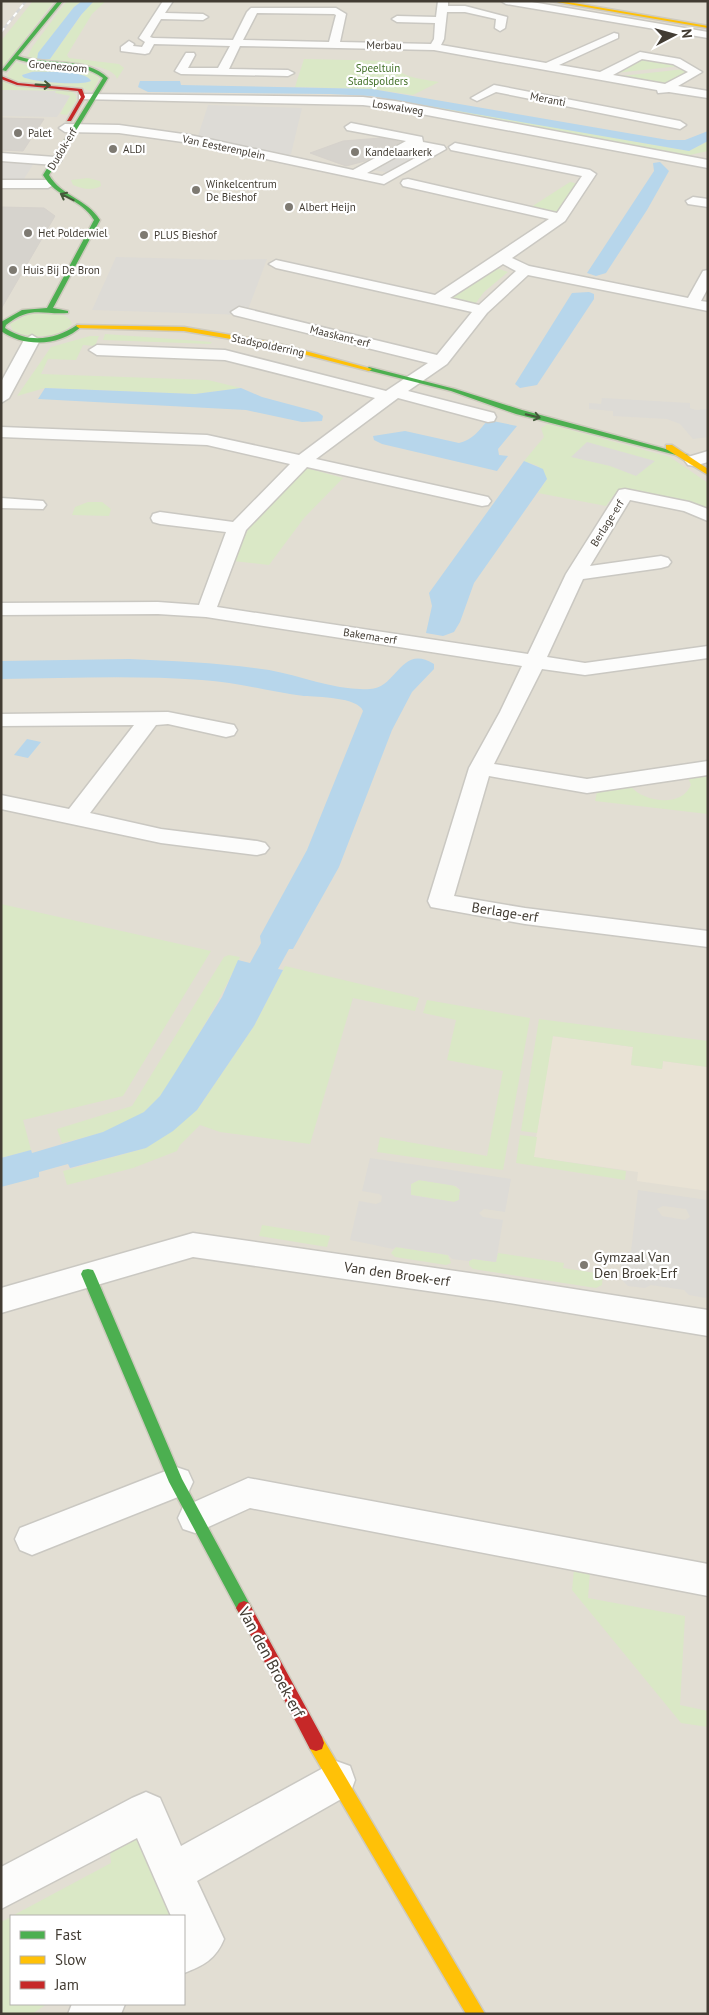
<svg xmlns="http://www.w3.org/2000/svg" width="709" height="2015" viewBox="0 0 709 2015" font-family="'PT Sans',sans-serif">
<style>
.residential{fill:#e2ded3;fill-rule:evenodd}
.education{fill:#e9e3d5}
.green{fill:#dae8c6;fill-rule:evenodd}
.parking{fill:#dddbd6;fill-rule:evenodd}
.water{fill:#b7d6eb}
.building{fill:#d6d3cd;stroke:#d6d2cc}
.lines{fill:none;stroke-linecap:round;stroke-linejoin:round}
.street-casing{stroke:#cac8c2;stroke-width:3}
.fast-casing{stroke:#cecabe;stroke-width:3}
.slow-casing{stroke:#cecabe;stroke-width:3}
.jam-casing{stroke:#cecabe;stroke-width:3}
.street{fill:#fcfcfb;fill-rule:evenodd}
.fast{fill:#4caf50;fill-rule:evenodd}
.slow{fill:#ffc107;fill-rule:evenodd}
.jam{fill:#c62828;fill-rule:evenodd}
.rail-casing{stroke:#d8d8d7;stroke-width:2.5}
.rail{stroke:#fff;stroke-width:2;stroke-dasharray:5;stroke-linecap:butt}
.oneway{stroke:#44593a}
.poi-dot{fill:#7e7a72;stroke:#fff;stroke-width:2}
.labels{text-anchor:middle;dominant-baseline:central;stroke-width:4.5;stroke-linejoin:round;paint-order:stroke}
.far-street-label{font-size:11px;fill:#423c33;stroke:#fff}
.far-park-label{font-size:11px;fill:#437129;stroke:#fff}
.far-poi-label{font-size:11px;fill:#423c33;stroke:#fff;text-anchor:start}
.street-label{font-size:14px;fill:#423c33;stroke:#fff}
.poi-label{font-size:14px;fill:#423c33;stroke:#fff;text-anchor:start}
.near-street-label{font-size:16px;fill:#423c33;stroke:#fff}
</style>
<rect width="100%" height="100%" fill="#eeece6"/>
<!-- residential -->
<path class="residential" d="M1,1h707v2013h-707zM11,1916h173v88h-173z"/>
<!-- education -->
<path class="education" d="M552,1036l81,11 -2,18 31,4 1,-8 45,6v124l-71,-10 1,-9 -105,-15z"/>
<!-- green -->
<path class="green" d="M33,1h21l-53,69v-29z
M67,1h15l-8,6 -24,52 37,-52 7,-6h12l-14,13 -25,41 2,3 50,6 5,4 -7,11c-4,-18 -66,-16 -82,-18l-9,-2 7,-13z
M640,58l20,2 20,6 -65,7z
M304,59l87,2c6,17 32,18 48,21l-26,13 -41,-6 -77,-2z
M15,62l10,3 64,6 11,5 -7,15c-6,0 -10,-4 -15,-4 -17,-2 -60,1 -71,-11zM32,72c13,0 53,-2 59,9 -12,4 -60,3 -69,-6z
M685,69l5,3 -23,13 -46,-9z
M1,81l17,5 53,5 5,4v6l-9,14 -7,-1 10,-18 -16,-3 2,-2 -55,-1z
M411,102l278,49 19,-10v10l-23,5 -282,-50z
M88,178l12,3 1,5c-8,5 -19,3 -28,-1l-2,-5z
M570,182l9,2 -23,29 -28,-4z
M493,267l15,5 -24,20 -9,12 -27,-6z
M29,314c12,0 37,-5 43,9 -10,18 -41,13 -58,10l-4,-9z
M105,334l107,8 -2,2 -107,-4z
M90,336h9l-4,10 -12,-1 -7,15 -28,-1 -7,15 167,6 33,8 -46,6 -150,-6 -28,8 34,-49z
M548,424l122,33 38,26v28l-88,-18 -6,2 -8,11 -68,-13 9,-14 -9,-13 -14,-5 20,-24 -3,-9z
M307,468l36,10 -39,40 -35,47 -36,-4c12,-38 43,-68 74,-93z
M88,502h14l9,7 -2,7 -37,-1 3,-8z
M708,774v40l-113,-13 2,-9 34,-5c14,15 50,21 60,-2l-3,-8z
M1,904l210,47 -88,145 -100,24 8,30 -30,8z
M229,955l11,2c-16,35 -35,67 -55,101 -12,19 -23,41 -41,54 -24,18 -54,24 -82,31l-5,-14 75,-23 92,-149z
M285,966l134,32 -4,13 -62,-13 -43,146 -90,-12 -20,-7 -20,20 -3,6 -44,17 -66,17 -4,-14 83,-23 51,-38 57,-84z
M427,1000l103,18 -27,152 -126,-18 3,-15 107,19 16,-85 -56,-11 9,-40 -33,-7z
M539,1019l169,22v26l-45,-6 -1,8 -31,-4 2,-18 -80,-11 -16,97 -16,-2z
M520,1135l17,2 -3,20 92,14 -1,9 -109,-17z
M419,1180l34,5 7,5 -1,10 -5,2 -43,-7v-11z
M262,1225l68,11 -3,11 -68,-11z
M396,1247l52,8 3,8 -5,2 -51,-8 -4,-4z
M498,1253l66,10 -1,5 40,6 -1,11 -6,3 -123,-19 -4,-4v-4l4,-2 23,3z
M574,1569l16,2 -2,27 97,18 -5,89 28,6v16l-27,-4 -109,-133z
M134,1838l6,2 32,76h-160l99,-53 -1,-12z
M11,1917v87h36l-15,10h-31v-92z"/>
<!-- parking -->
<path class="parking" d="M1,90l55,1 -1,2 15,3 -13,21 -56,-1z
M208,105l94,3 -11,46 -5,3 -89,-18z
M409,150l17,3 -35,20 -17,-3z
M1,159l35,1 -14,22h-21z
M116,257l110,3 41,-1 -21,56 -154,-5z
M602,398l88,5v5l6,2 12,-1v28l-15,2 -13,-15 -13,-5 -54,-3v-5l-24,-2v-6l12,1z
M587,442l68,19 -19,15 -26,-10 -39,-9z
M370,1158l141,21 -6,33 -21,-3 -5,4 4,4 20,3 -7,42 -23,-3 -4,2 -17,-2 -4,-4 -52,-8 -3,2 -43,-9 9,-39 17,3 5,-2 1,-6 -3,-2 -17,-3zM419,1180l37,6 4,4 -1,10 -5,2 -43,-7v-11z
M638,1190l70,10v96l-2,2 -17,-3 -5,-5 -33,-5 -6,3 -17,-2 -9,-9 3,-21 9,-5zM663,1206l23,3 4,8 -5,3 -23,-4 -5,-7z"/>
<!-- water -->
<path class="water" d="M82,1h12l-13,14 -31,44 -13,1 1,-7 36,-46z
M32,72c13,0 54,-2 59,9 -10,5 -58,1 -68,-4l-1,-2z
M140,81h40l1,4 191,4 296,51h17l23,-9v10l-19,10 -318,-55 -41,-2 -182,-2 -10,-5z
M660,162l9,9 -22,39 -41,63 -10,3 -9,-3 67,-102 -1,-8z
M589,292l5,2v5l-57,86 -17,3 -5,-4 57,-91z
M45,388l150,6 46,-6 21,9 56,15 5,4 -1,5 -20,1 -56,-12 -208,-11z
M488,420l29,6 -19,23 1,6 9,1 -11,15 -115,-27 -8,-4 -1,-4 32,-5 54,12c14,-3 20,-13 29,-23z
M524,461l19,8 4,10 -73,104 -14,39 -6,10 -11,4 -17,-3 6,-27 -3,-13z
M129,659c47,2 94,4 140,11 33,6 67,21 101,19 27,-1 31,-46 64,-25v5l-22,23 -20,38 -53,137 -46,82h-4l-11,20 5,1 -29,56 -57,84 -24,21 -27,17 -76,20 -2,-4 -29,8v5l-38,10v-29l30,-8 1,3 71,-21 41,-20 16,-16 16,-25 46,-74 16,-37 12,3 11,-20 -1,-7 47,-86 56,-139c-5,-14 -46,-14 -59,-15 -34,-4 -67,-14 -102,-16 -66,-5 -134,-2 -201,-1v-18z
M27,739l14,3 -13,16 -14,-3z"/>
<!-- building -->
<path class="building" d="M1,118l43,1 -21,32 -22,-1z
M381,138l19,4 -35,19 -19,5 -36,-13 33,-12z
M1,207l43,1 11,8 -54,93z"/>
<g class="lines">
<!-- street casing -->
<g class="street-casing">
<path id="street" d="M163,1h10l-8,12 38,1 5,3 -5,3 -42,-1 -11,18 3,1 80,2 14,-28 4,-4h85l10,6 -6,28 91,2 3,-5 1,-16 -38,-1 -5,-3 5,-3 39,1 2,-16h10v5h17l42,11 -2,11 -5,3 -5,-3 1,-9 -31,-7h-18l-3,27 -3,6 105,18 68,-30 4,1v4l-59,27 41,7 40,-20 40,7 22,13 -24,14 30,5v7l-39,-6 -11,1 -1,-3 -223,-40 -194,-4 -11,23 59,1 6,3 -6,3 -107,-2 -6,-3 11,-18h8l1,2 -7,13h30l12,-22 -76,-2 -5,9 -4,1 -24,-3v-4l8,-6 5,3 -1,2 9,1 3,-5 -6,-4zM257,13l77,1 2,1 -7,27 -86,-2zM642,59l31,5 15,8 -23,12 -52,-9z
M501,1h25l182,31v6l-202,-34z
M494,85l186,36 6,4 -6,4 -184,-37 -19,9 -6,-3z
M83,94l280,3 32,4 313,59v8l-313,-59 -32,-4 -284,-6v-4z
M351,123l71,14 1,5 21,4 2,3 -62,35 -194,-41 -71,-10 -54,-1 -6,-4 6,-4 54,1 71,10 163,35 53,-29 -59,-11 -2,-3zM412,148l16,3 -46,25 -15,-3z
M455,143l135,27 6,4 -31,47 -53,37 17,8 159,32 15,-27 5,-1v18l-7,13 7,1v9l-180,-36 -41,38 -40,51 -39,27 86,22 2,4 -2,4 -6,1 -90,-24 -82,61 172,38 3,4 -3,4 -6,1 -175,-39 -61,63 -29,77 311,47 38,-80 53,-84 6,-1 64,13 19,7v12l-24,-10 -54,-11 -40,66 71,-10 7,2 3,4 -3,4 -7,2 -78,11 -36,78 38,6 123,-17v12l-123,17 -43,-6 -48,95 93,15 121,-18v14l-121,18 -98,-17 -35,120 71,12 183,23v16l-183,-23 -94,-17 -3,-6 41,-133 31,-56 22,-46 -316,-49 -48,-3 -157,1v-12l157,-1 41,3 27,-73 -66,-8 -7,-2 -2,-4 2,-4 7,-2 73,10 57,-58 -83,-19 -206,-8v-10l206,8 92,20 76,-57 -150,-38 -128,-5 -8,-5 8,-5 128,5 161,41 42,-28 -194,-48 -3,-3 8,-5 198,48 35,-43 -196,-44 -7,-4 7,-4 159,35 114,-76 -146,-33 -2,-3 2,-3 5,-1 149,34 25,-37 -131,-26 -2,-3zM503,264l13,7 -37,34 -29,-7z
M1,153l54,4 6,4 -6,4 -54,-4z
M1,180h47l7,4 -7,4h-47z
M693,197l15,2v8l-20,-3 -2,-3z
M32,335l8,5 -31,58 -8,5v-21l23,-42z
M708,451v11l-14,4 -6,-1 -3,-4 3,-4z
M1,498l42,3 3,4 -3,4 -42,-1z
M168,712l66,13 3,5 -3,5 -8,2 -58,-13 -12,1 -66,88 71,16 96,12 8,2 4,5 -4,5 -8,2 -96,-12 -160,-34v-14l68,14 65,-84 -133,1v-12z
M193,1233l304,44 211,33v26l-211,-35 -304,-44 -192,56v-25z
M176,1467l12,4 5,11 -5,11 -156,62 -12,-5 -5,-11 5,-11z
M248,1478l460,86v32l-458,-88 -55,25 -12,-4 -5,-11 5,-11z
M336,1761l14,5 5,14 -5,14 -153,87 27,58c-8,20 -21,27 -40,34v-57h-13l-34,-78 -136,71v-42l131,-69 14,-6 14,6 21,48z
M72,2004h53l-4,10h-53z"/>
</g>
<!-- fast casing -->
<g class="fast-casing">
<path id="fast" d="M58,1h5l-45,55c28,10 68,0 90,22l-59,97c12,21 38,24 51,45l-47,88 15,3v2c-26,2 -37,-8 -62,12l-1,3c24,16 50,12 72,-3l5,1c-21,20 -57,22 -81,5v-9l21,-12 25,-2 47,-88c-13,-22 -38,-22 -51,-45l60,-97c-23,-18 -60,-10 -87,-19l-10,12 -4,-1z
M369,367l86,22 67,21 166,45 -4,2 -168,-43 -65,-23 -84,-21 -1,-1z
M88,1269l5,1 2,4 87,205 67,124 3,5 -3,5 -5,2 -5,-2 -70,-131 -88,-208 2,-4z"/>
</g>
<!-- slow casing -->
<g class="slow-casing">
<path id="slow" d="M551,1h11l146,25v2z
M77,325l107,2 88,15 100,27 -3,2 -97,-25 -88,-15 -105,-3 -3,-2z
M666,445h6l36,24v6l-42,-26z
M316,1735l6,2 163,277h-19l-156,-265 -2,-6 2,-6z"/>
</g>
<!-- jam casing -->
<g class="jam-casing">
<path id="jam" d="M1,76l17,7 64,6 3,8 -14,24h-4l14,-24 -3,-6 -61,-6 -16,-6z
M244,1601l5,2 73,134 2,6 -2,6 -6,2 -6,-2 -71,-136 -3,-5 3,-5z"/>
</g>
<!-- street -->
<use href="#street" class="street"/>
<!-- fast -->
<use href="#fast" class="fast"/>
<!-- slow -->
<use href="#slow" class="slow"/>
<!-- jam -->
<use href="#jam" class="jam"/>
<!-- rail casing -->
<g class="rail-casing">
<path id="rail" d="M1,32l25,-31"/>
</g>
<!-- rail -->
<use href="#rail" class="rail"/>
</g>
<!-- one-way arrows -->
<defs><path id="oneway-shaft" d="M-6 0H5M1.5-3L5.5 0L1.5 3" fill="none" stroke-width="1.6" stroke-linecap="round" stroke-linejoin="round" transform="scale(1.25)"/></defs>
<g class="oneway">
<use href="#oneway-shaft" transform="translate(43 85) rotate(3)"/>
<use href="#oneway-shaft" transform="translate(67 197) rotate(-153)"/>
<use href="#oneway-shaft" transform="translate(533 416) rotate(14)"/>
</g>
<!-- markers -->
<g class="poi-dot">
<circle cx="18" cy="133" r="5"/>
<circle cx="113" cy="149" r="5"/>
<circle cx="355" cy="152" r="5"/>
<circle cx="196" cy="190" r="5"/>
<circle cx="289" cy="207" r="5"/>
<circle cx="28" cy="233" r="5"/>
<circle cx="144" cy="235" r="5"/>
<circle cx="13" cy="270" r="5"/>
<circle cx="584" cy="1265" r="5"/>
</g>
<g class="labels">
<!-- far-street labels -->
<g class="far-street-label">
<text transform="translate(384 45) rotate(1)">Merbau</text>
<text transform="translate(58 66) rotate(5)">Groenezoom</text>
<text transform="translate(548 99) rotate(11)">Meranti</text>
<text transform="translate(398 107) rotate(9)">Loswalweg</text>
<text transform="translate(224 147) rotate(12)">Van Eesterenplein</text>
<text transform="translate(62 149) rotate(-59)">Dudok-erf</text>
<text transform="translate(340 336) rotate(14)">Maaskant-erf</text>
<text transform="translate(268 345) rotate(12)">Stadspolderring</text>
<text transform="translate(607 523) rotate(-58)">Berlage-erf</text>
<text transform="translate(370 636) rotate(9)">Bakema-erf</text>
</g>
<!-- far-park labels -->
<g class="far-park-label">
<text x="378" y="68">Speeltuin<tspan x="378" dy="13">Stadspolders</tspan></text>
</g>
<!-- far-poi labels -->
<g class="far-poi-label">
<text x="28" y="133">Palet</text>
<text x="123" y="149">ALDI</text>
<text x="365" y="152">Kandelaarkerk</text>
<text x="206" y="184">Winkelcentrum<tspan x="206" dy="13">De Bieshof</tspan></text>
<text x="299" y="207">Albert Heijn</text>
<text x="38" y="233">Het Polderwiel</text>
<text x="154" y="235">PLUS Bieshof</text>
<text x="23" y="270">Huis Bij De Bron</text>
</g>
<!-- street labels -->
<g class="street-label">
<text transform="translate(505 912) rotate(9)">Berlage-erf</text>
<text transform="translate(397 1274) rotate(8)">Van den Broek-erf</text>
</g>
<!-- poi labels -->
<g class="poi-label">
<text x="594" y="1257">Gymzaal Van<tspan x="594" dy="16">Den Broek-Erf</tspan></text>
</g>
<!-- near-street labels -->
<g class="near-street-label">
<text transform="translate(272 1662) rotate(62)">Van den Broek-erf</text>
</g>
</g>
<!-- border -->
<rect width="709" height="2015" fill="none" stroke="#423c33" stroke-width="5"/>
<!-- legend -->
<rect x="10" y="1915" width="175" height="90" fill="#ffffff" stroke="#b3b1ad"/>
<rect x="20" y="1931" width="25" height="8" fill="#4caf50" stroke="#b3b1ad"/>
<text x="55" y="1940" font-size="15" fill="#423c33">Fast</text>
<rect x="20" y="1956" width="25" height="8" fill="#ffc107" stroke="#b3b1ad"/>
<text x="55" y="1965" font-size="15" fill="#423c33">Slow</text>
<rect x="20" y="1981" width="25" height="8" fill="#c62828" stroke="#b3b1ad"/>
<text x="55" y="1990" font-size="15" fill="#423c33">Jam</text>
<!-- north arrow -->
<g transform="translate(674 35) rotate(84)" stroke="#ffffff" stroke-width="4" paint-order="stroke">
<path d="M0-4L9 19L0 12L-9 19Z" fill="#423c33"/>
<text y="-8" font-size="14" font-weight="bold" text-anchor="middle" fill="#423c33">N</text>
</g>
</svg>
